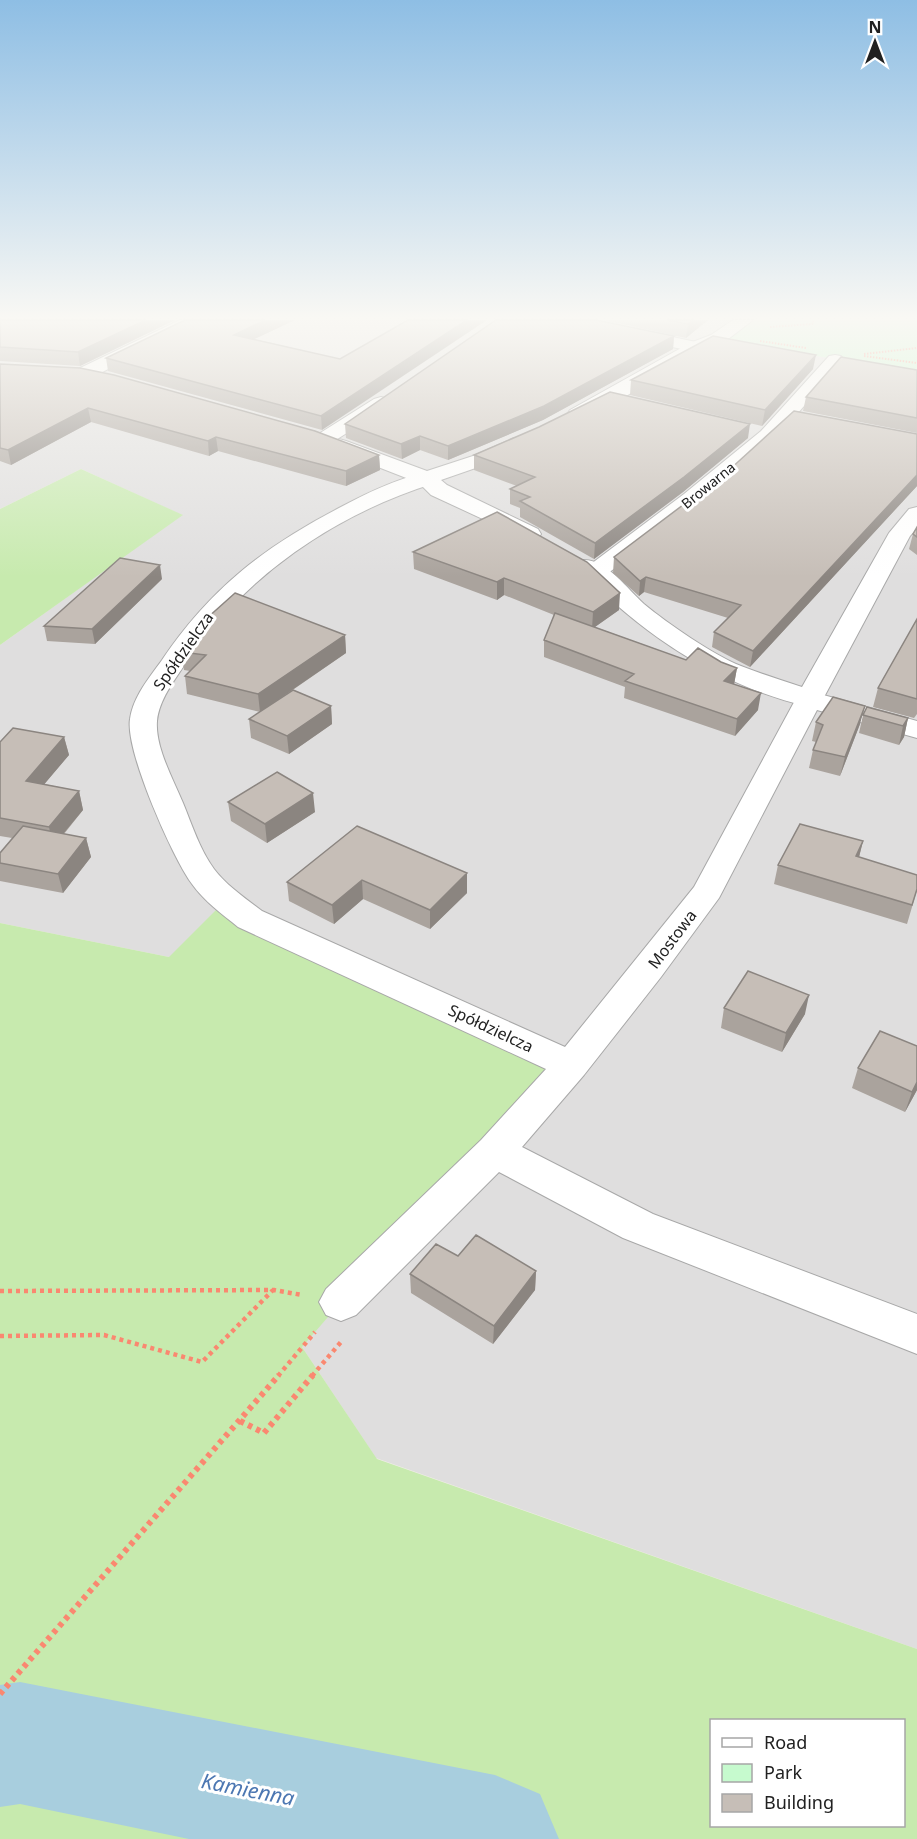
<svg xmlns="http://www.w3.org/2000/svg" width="917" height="1839" viewBox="0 0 917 1839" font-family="'Noto Sans',sans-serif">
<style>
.residential{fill:#dfdede}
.grass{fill:#c7eaae;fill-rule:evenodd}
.park{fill:#c6face}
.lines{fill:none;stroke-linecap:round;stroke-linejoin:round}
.river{fill:#a8cede;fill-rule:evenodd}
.minor-casing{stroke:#a8a8a8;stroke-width:2}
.tertiary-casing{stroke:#a8a8a8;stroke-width:2}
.path-far2{stroke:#fa8870;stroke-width:2;stroke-dasharray:1.5 1.5;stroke-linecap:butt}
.path-far1{stroke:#fa8870;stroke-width:4.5;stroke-dasharray:4 4;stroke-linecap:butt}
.path{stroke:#fa8870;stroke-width:6;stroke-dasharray:4.5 4.5;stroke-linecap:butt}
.minor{fill:#fff;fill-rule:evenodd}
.tertiary{fill:#fff;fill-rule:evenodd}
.wall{fill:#aaa39d}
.shaded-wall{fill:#8b8580}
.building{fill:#c6beb7;stroke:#8b8580;stroke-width:1.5}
.labels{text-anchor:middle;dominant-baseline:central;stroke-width:6;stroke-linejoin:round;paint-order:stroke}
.far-street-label{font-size:14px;fill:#212121;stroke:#fff}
.street-label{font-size:16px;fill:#212121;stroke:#fff}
.near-water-label{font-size:21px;font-style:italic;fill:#4c77b2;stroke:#fff}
</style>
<rect width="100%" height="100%" fill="#f1efe7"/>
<!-- residential -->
<path class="residential" d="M0,320h917v1329l-541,-191 -74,-111 -133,-390 -169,-34v-278l182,-130 -101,-46 -81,40z"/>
<!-- grass -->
<path class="grass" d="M81,469l102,46 -183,130v-136z
M226,900l345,165 -230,237 -39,45 75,112 540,190v190h-917v-916l169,34zM712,1720h192v106h-192z"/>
<!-- park -->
<path class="park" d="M744,320h173v53l-200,-34z"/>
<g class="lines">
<!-- river -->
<path class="river" d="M20,1682l475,93 45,19 19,45h-370l-169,-35 -20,3v-122z"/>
<!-- minor casing -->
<g class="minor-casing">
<path id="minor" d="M180,320h23l-3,4 -110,54h-14l-2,-4 2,-4z
M559,320h34l103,22 6,1 3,4 -3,4 -6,1 -128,-27 -6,-1z
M835,355l6,1 3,4 -3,4 -66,75 -75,65 -97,73 -8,2 -8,-2 -4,-5 4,-5 97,-73 77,-63 68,-75z
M381,397l7,2 3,4 -3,4 -57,36h-14l-3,-4 3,-4 57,-36z
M427,472l8,1 3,5 -3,5c-100,31 -192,94 -250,181 -11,17 -26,36 -28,57 -2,26 16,58 26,82 9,22 17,47 31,66 13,17 31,29 48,42l303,136 129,-160 105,-194 10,-2 108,30v17l-100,-28 -98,188 -58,79 -77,98 -62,72 131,67 264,100v40l-294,-116 -124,-66 -143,143 -15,6 -15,-6 -7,-13 7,-13 155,-149 65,-71 -308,-142c-16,-13 -34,-26 -46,-43 -20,-27 -67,-134 -62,-165 3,-22 19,-41 32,-59 48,-71 102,-113 177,-152 28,-15 57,-29 88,-36z"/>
</g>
<!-- tertiary casing -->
<g class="tertiary-casing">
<path id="tertiary" d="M733,320h20l-30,23 -21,8 -86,51 -32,16h-14l-3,-4 3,-4 120,-67 21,-8z
M514,438l7,2 3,4 -3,4 -31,15 -49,17 6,5 91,44 3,5 -3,5 -8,2 -99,-46 -12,-12 -87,-34 -3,-4 3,-4 7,-2 7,2 81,30 49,-16z
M917,507v21l-7,8 -87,163 -4,6 -10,2c-82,-20 -148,-60 -209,-117 -8,-8 -21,-15 -27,-24l4,-5c26,-7 49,27 67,43 23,19 69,51 97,62 20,8 41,14 61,21l87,-154 20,-24z"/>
</g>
<!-- path-far2 -->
<path class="path-far2" d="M770,327l42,-3 2,-2 -2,-2
M760,341l46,7
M864,354l53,-6
M864,356l53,7"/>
<!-- path-far1 -->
<path class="path-far1" d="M0,1291l274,-1 28,5
M0,1336l104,-1 98,27 71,-72
M278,1376l37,-44
M312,1376l29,-34"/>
<!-- path -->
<path class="path" d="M240,1421l24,12 49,-58
M0,1694l279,-319"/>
<!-- minor -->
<use href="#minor" class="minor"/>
<!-- tertiary -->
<use href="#tertiary" class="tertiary"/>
</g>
<!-- wall -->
<path class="wall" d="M0,320h175l-95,46 -80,-5z
M295,320l-41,19 86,20 -18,71 -214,-59 -2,-13z
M604,320h104l-22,18z
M674,336l-1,13 -130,71 -95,40 -28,-10 -18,9 -56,-21 -1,-14z
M0,364l379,91 1,15 -34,16 -128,-35 -9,5 -118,-34 -80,43 -11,-4z
M813,369l-51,57 -132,-31 1,-15z
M917,370v63l-114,-22 3,-14z
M917,434v52l-167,181 -38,-20 2,-15 14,-14 -84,-26 -5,4 -26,-23 1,-16z
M748,438l-65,54 -89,67 -74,-42v-9l-10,-4v-15l7,-3 -43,-16v-15z
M917,527v28l-8,-6 4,-15z
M413,552l206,58 -24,17 91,33 35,2 16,6 -3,17 24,25 -23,26 -111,-38 1,-11 -81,-30v-17l10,-25 -50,-20 -7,5 -83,-31z
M162,579l-67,65 -48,-3 -3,-15z
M917,619v95l-3,4 -41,-11 5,-19z
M345,635l1,18 -75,52 60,1 1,18 -43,30 -38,-16 -2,-19 11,-7 -73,-18 -2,-18 5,-5 -6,-1 -3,-18z
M863,715l45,3 -4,19 -5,8 -40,-12z
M816,722l44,2 -20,52 -31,-8 4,-18 3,-8 -4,-1z
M64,737l5,18 -25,29 35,7 4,19 -19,24 22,4 5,19 -28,36 -63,-12v-28l12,-15 -12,-2v-94z
M228,802l87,10 -48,31 -36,-22z
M863,841l-4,16 58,33 -10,34 -133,-40 4,-19z
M467,873v20l-37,36 -67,-30 -29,25 -45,-23 -2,-19z
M724,1008l81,6 -23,38 -61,-24z
M858,1068l59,22 -12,22 -53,-24z
M458,1256l78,15 -1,19 -42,54 -82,-51 -1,-19z"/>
<!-- shaded-wall -->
<path class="shaded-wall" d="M146,320h29l-95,46 -2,-14z
M265,320h30l-60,28 -1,-13z
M467,320h20l-165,110 -1,-14z
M693,320h15l-22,18 2,-14z
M674,336l-1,13 -130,71 -95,40v-14z
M816,355l-3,14 -51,57 3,-16z
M88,408l3,14 -80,43 -3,-15z
M750,424l-2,14 -65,54 -89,67 1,-16z
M420,436v14l-18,9 -1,-15z
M216,437l2,14 -9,5 -1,-15z
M379,455l1,15 -34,16v-15z
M917,475v11l-167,181 3,-16z
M160,565l2,14 -67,65 -3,-15z
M646,577l-2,15 -5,4 1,-15z
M504,578v17l-7,5v-18z
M620,593l-1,17 -27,19 1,-17z
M345,635l1,18 -86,59 -2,-18z
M737,668l-3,16 -13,14 3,-17z
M761,693l-3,17 -23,26 2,-17z
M331,706l1,18 -43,30 -2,-18z
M865,706l-5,18 -20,52 5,-19z
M908,718l-4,19 -5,8 4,-19z
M64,737l5,18 -38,45 -5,-19z
M79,791l4,19 -30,36 -4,-19z
M313,793l2,19 -48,31 -2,-19z
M86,838l5,19 -28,36 -5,-19z
M863,841l-5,20 -2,-5z
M467,873v20l-37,36v-19z
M362,880l1,19 -29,25 -2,-19z
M809,995l-4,19 -23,38 4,-19z
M917,1082v8l-12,22 7,-20z
M536,1271l-1,19 -42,54 1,-18z"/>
<!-- building -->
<path class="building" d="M0,320h146l-68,32 -78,-5z
M185,320h80l-31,15 106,24 68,-39h59l-146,96 -215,-58z
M496,320h100l78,16 -130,70 -96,40 -28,-10 -19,8 -56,-20z
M667,320h26l-5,4z
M713,336l103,19 -51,55 -134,-30z
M841,357l76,13v48l-111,-21z
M0,364l80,4 34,7 201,56 64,24 -33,16 -130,-34 -8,4 -120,-33 -80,42 -8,-2z
M610,392l140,32 -66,53 -89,66 -75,-42 10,-4 -20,-8 25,-12 -61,-22 65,-28z
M794,411l123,23v41l-164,176 -39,-19 27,-27 -95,-28 -6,4 -26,-24 114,-86z
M497,512l90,50 33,31 -27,19 -89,-34 -7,4 -84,-30z
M917,527v10l-4,-3z
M120,558l40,7 -68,64 -48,-3z
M235,593l110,42 -87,59 -73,-18 21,-21 -25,-3 25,-33z
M555,613l131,47 12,-12 23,14 16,6 -13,13 37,12 -24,26 -112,-38 9,-7 -90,-34z
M917,619v80l-39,-11z
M293,690l38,16 -44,30 -38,-17z
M833,697l32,9 -20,51 -32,-7 10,-25 -7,-3z
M867,707l41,11 -5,8 -40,-11z
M13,728l51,9 -38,44 53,10 -30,36 -49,-9v-76z
M277,772l36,21 -48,31 -37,-22z
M800,824l63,17 -7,15 61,19v14l-5,16 -134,-40z
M23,826l63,12 -28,36 -58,-11v-10z
M357,826l110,47 -37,37 -68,-30 -30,25 -45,-23z
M748,971l61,24 -23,38 -62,-25z
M880,1031l37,15v36l-5,10 -54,-24z
M476,1235l60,36 -42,55 -84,-52 26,-30 22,12z"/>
<!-- sky -->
<linearGradient id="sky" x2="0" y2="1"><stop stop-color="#8ebee4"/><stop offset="0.55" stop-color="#f9f8f4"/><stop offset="1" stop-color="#f9f8f4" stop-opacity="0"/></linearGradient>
<rect width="917" height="577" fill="url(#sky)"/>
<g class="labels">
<!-- far-street labels -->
<g class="far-street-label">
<text transform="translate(708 485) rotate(-39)">Browarna</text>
</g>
<!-- street labels -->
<g class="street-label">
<text transform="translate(183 651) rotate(-55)">Spółdzielcza</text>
<text transform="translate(672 939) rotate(-53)">Mostowa</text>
<text transform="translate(491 1028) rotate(25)">Spółdzielcza</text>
</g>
<!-- near-water labels -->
<g class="near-water-label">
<text transform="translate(248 1789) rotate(11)">Kamienna</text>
</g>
</g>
<!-- legend -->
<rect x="710" y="1719" width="195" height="108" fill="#ffffff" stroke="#a6a6a6" stroke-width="1.5"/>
<rect x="722" y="1738" width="30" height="9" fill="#ffffff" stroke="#a6a6a6" stroke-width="1.5"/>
<text x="764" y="1749" font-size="18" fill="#212121">Road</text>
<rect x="722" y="1764" width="30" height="18" fill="#c6face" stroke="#a6a6a6" stroke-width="1.5"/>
<text x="764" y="1779" font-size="18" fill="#212121">Park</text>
<rect x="722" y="1794" width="30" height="18" fill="#c6beb7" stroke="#a6a6a6" stroke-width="1.5"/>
<text x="764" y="1809" font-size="18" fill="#212121">Building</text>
<!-- north arrow -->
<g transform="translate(875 42)" stroke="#ffffff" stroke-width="4.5" paint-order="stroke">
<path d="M0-4.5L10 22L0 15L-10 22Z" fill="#212121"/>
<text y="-9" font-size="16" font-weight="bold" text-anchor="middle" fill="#212121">N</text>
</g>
</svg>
